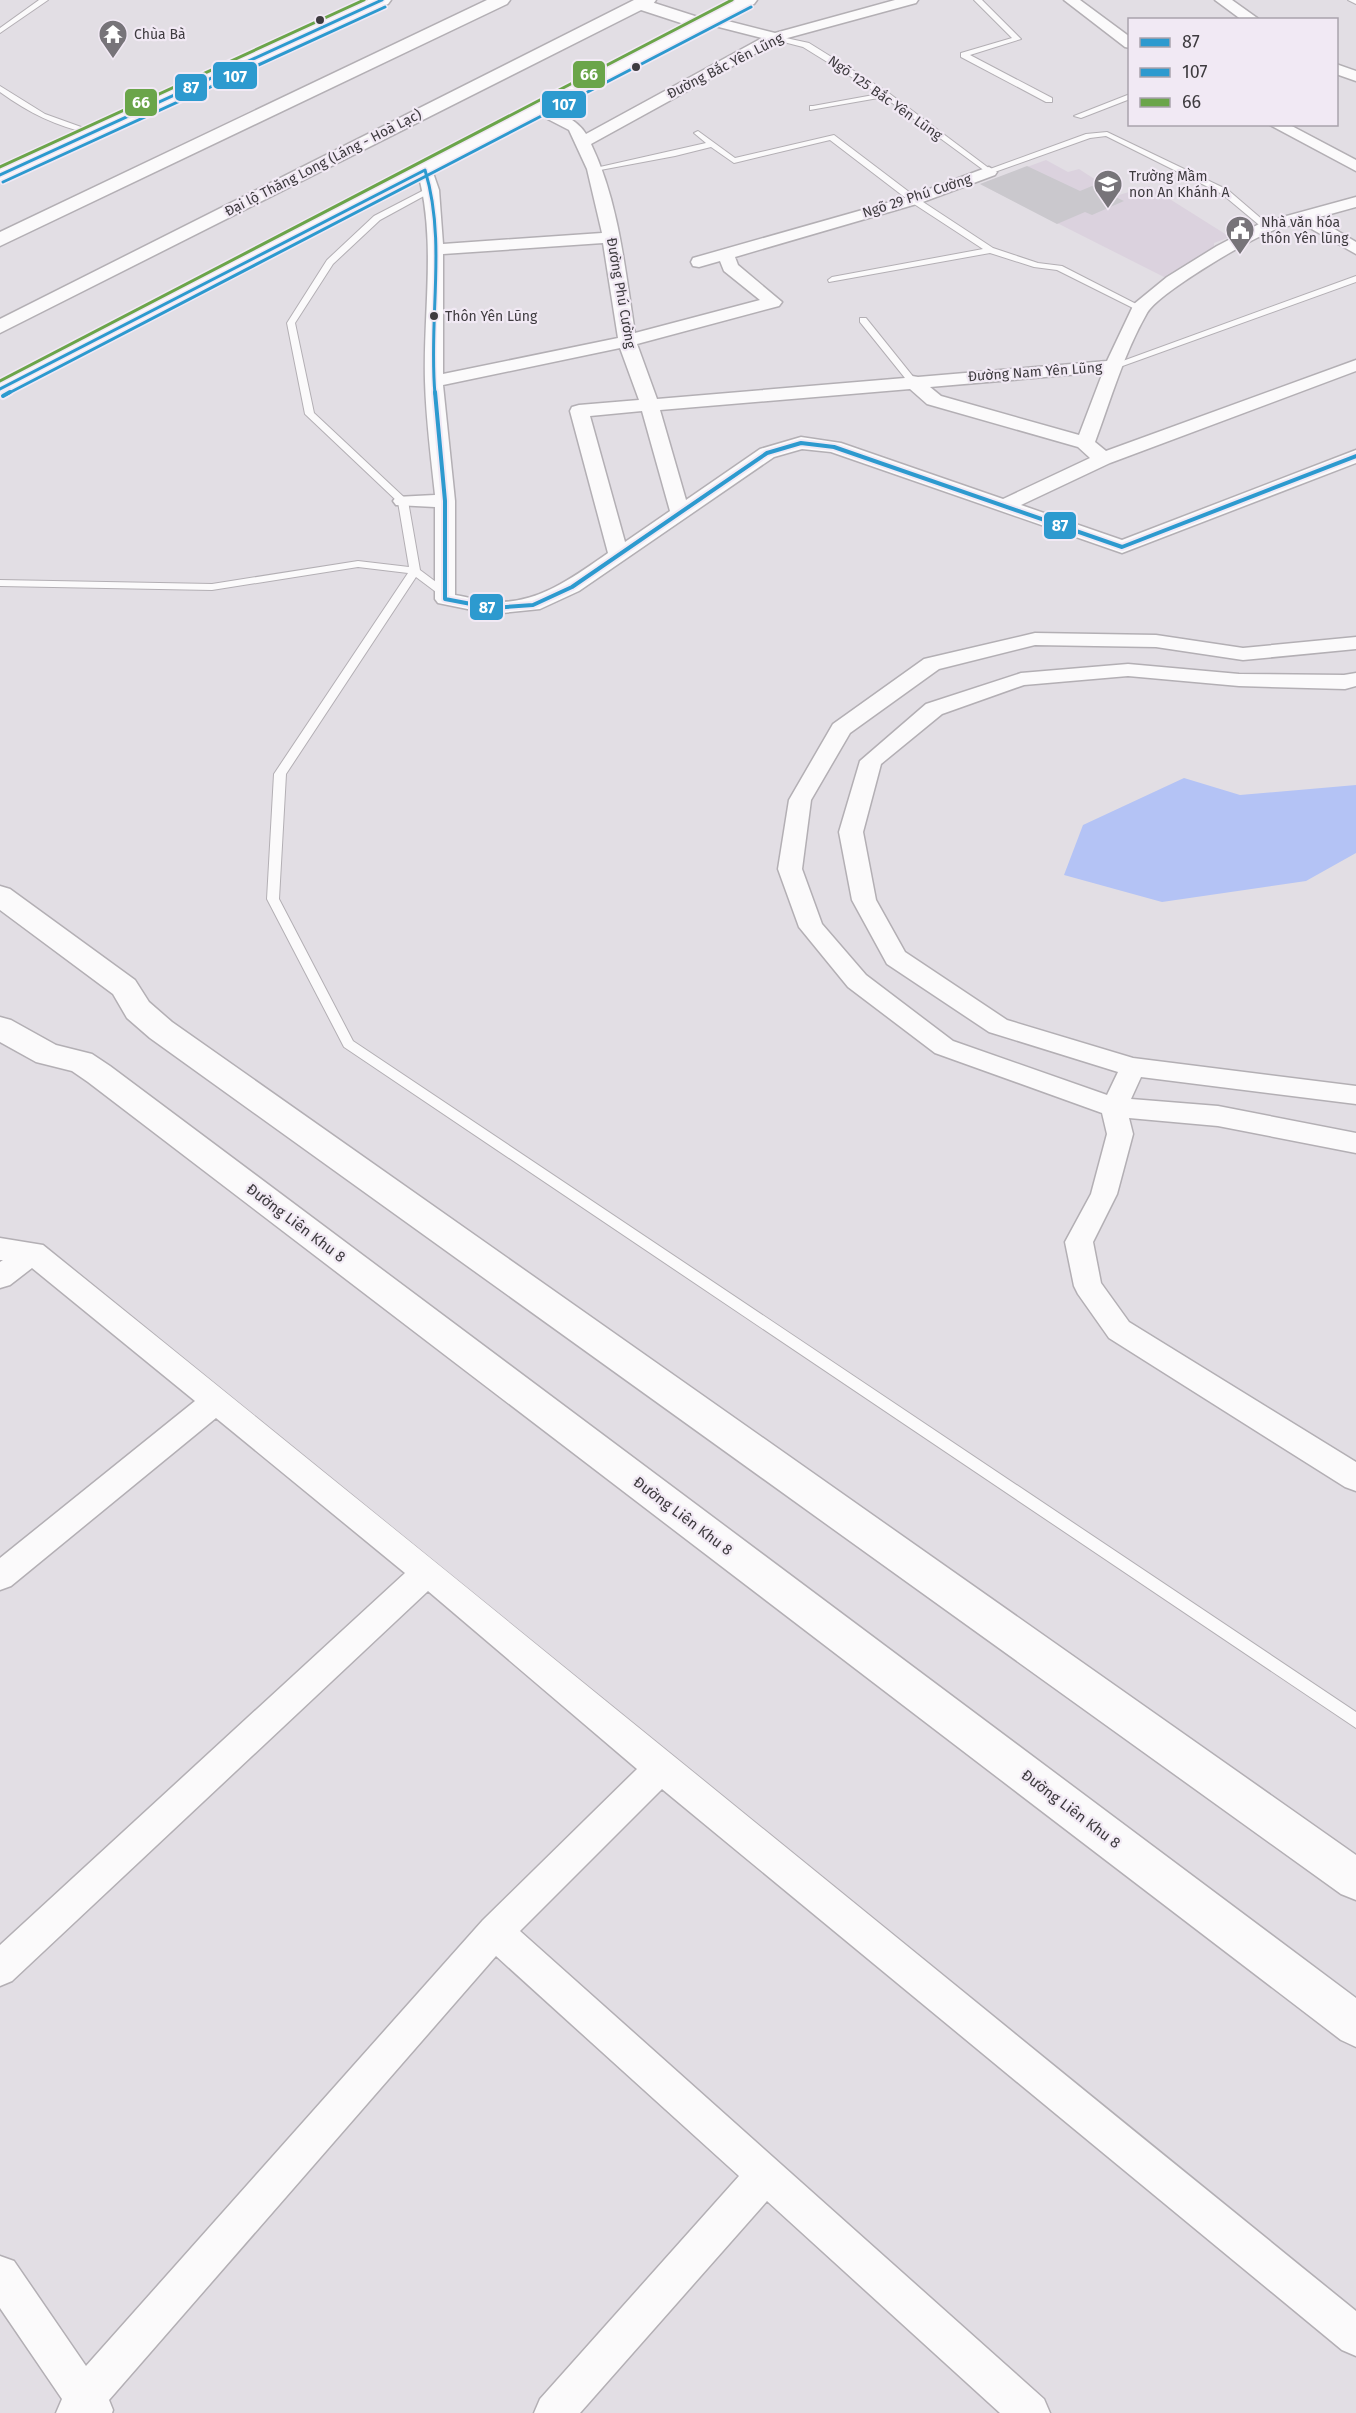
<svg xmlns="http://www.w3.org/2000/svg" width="1356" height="2413" viewBox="0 0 1356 2413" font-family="'Fira Sans',sans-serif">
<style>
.built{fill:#dbd2de}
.water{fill:#b4c3f5}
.building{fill:#cac8cd}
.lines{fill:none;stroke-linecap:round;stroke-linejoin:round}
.service-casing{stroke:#b3afb4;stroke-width:2}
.minor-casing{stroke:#b3afb4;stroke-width:3}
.tertiary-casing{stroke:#b3afb4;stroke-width:3}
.primary-casing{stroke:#b3afb4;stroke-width:3}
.motorway-casing{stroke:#b3afb4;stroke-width:3}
.service{fill:#fbfafb;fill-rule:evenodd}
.minor{fill:#fbfafb;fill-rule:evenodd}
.tertiary{fill:#fbfafb;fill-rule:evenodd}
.primary{fill:#fbfafb;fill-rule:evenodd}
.motorway{fill:#fbfafb;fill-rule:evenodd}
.bus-1-far1-casing{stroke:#f1e9f4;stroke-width:6}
.bus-1-casing{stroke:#f1e9f4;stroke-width:8}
.bus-2-far1-casing{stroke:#f1e9f4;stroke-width:6}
.bus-2-casing{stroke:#f1e9f4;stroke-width:8}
.bus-3-casing{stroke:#f1e9f4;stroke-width:6}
.bus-1-far1{stroke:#2d9acf;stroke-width:3}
.bus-1{stroke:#2d9acf;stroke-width:4}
.bus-2-far1{stroke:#2d9acf;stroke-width:3}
.bus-2{stroke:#2d9acf;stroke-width:4}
.bus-3{stroke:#6ba54a;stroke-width:3}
.bus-dot{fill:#3e3b3f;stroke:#f1e9f4;stroke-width:2}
.labels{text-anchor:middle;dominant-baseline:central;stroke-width:4.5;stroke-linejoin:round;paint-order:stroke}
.far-poi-label{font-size:14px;fill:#3e3b3f;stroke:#f1e9f4;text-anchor:start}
.far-street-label{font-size:14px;fill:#3e3b3f;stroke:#f1e9f4}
.bus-label{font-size:14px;fill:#3e3b3f;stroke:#f1e9f4;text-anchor:start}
.street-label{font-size:15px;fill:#3e3b3f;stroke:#f1e9f4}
.line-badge{stroke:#f1e9f4;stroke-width:2}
.badge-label{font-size:16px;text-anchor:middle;font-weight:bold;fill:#fff}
</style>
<rect width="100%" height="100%" fill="#e2dee4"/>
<!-- built -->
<path class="built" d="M1046,160l22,12 11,-3 40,26 30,-9 81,51 -16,6v6l-48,29 -186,-94z"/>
<!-- water -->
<path class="water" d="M1184,778l56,17 116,-10v68l-50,28 -144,21 -98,-27 19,-50z"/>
<!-- building -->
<path class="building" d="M1027,166l53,25 12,-5 32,15 -32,14 -7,-3 -28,12 -77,-40z"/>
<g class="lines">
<!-- service casing -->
<g class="service-casing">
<path id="service" d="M39,0h9l-48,33v-5z
M974,0h8l39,39 -51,16 82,43v4h-6l-85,-45v-4l51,-15z
M1348,0h8v4z
M772,35l37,8 77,48 104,78 96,-35 21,-2 121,58 43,37 -7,2 -42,-35 -116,-58 -16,2 -101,36 -105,-77 -74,13v-4h3l66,-12 -76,-47 -31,-8z
M0,86l45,28 50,18 -4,2c-35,-8 -62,-21 -91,-42z
M1130,94v5l-49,19 -7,-2z
M698,131l37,27 99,-23 83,63 76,50 45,15 24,3 82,42 -7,2 -80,-40 -23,-3 -44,-14 -161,29 -1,-2 4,-3 151,-28 -72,-47 -81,-62 -96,23 -23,-16 -36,9 -80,15 -4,-2 115,-26 -12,-10z
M428,188l7,2 -55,30 -47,44 -38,59 19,90 94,88 12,69 24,18 6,11 -5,3 -4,-1 -5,-9 -20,-15 -130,197 -7,125 74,142 1003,671v16l-1012,-681 -77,-148 7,-125 134,-201 -50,-6 -146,23 -212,-4v-6l212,4 146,-23 51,6 -11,-65 -93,-88 -18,-91 40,-63 47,-44z
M1356,276v6l-239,86 -8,-2z
M860,318h6l49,61v4h-6l-49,-61z"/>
</g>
<!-- minor casing -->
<g class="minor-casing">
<path id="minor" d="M895,0h23l-2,3 -136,37 -189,104c28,58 34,126 44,189l125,-33 -36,-29 -4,-10 -21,6 -6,-1 -2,-4 2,-4 215,-61 75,-28 6,-2 8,5 -2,3 -75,28 -185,54 3,8 44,37 -3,4 -142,38 20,55 248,-21 7,-2 6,1 189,-16 27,-57 33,-27 50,-31 44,-23 95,-26v10l-40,11 40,24v12l-55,-31c-9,2 -19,4 -27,7 -24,9 -116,63 -127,83 -23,40 -36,86 -52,129l11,9 250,-91v11l-246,92 -89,42 101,35 234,-90v13l-234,90 -291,-101 -29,-3 -28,8 -195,134 -39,18 -48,5 -54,-11 -3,-4v-92l-39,-2 -3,-4 3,-4 39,-2c-4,-38 -9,-76 -10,-114 -2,-69 12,-144 -8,-211l2,-3h12l8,23 4,54 159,-11 -15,-64 -18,-39 -35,-18 -3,-3 3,-3c14,-4 46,16 52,28l176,-96 -59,-15 -2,-3 2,-3 5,-1 67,17zM603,243l15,95 -175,36v-120zM620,348l19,52 -60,5 -7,2 -2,4 38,142c-36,25 -70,51 -115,49 -13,-1 -26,-5 -38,-7v-94l-12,-116zM1103,372l-24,63 -138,-39 -11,-9zM910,389l17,15 151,43 12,11 -87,41 -162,-56 -40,-6 -41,12 -74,51 -26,-90zM642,411l28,100 -45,31 -35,-126z
M1064,0h16l50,37v11l-5,-1z
M1215,0h17l28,20h-18z
M1336,64l20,7v10l-20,-7z
M1268,124h20l68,36v11z
M1035,633l121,2 87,13 113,-11v12l-113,11 -87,-13 -121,-2 -96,24 -89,64 -39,67 -9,69 20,55 44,51 87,66 154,54 11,-23 -129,-40 -102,-68 -35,-64 -13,-68 21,-71 66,-57 95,-31 107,-9 111,10 105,1 12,-2v13l-11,3 -106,-3 -111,-10 -104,9 -82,29 -61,50 -18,68 13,68 29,52 102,68 126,38 223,28v18l-215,-27 -10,22 87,7 138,27v20l-138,-27 -89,-8 4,16 -16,60 -24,48 8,41 28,39 227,140v29l-11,-4 -236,-149 -31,-44 -4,-8 -9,-44 26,-48 16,-60 -5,-21 -167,-60 -87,-66 -49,-60 -21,-58 11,-69 44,-76 91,-65z
M0,1238l43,7c439,353 875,711 1313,1066v45l-14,-6 -680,-561 -142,142 524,468 6,14h-50l-233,-212 -187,212h-46l6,-14 199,-223 -243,-220 -387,444 4,10 -1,3h-56l6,-14 -62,-91v-52l14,5 72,105 397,-446 154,-151 -209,-178 -416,390 -12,5v-41l405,-372 -189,-155 -205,168 -11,4v-32l195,-157 -163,-133 -22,17 -10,3v-26l3,-2h-3z"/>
</g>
<!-- tertiary casing -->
<g class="tertiary-casing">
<path id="tertiary" d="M0,886l10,3 125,91 14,22 23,20 1184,833v45l-15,-6 -1191,-856 -23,-20 -14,-24 -113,-84z
M0,1017l11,3 45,25 36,9 18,12 1246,932v49l-15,-7 -1253,-958 -16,-11 -36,-9 -36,-20z"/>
</g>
<!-- primary casing -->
<g class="primary-casing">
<path id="primary" d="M368,0h23l-3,4 -388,177v-13z
M645,0l56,18 34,-18h22l-3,4 -746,390 -8,2v-16l687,-355 -49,-16 -3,-4 3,-4z"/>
</g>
<!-- motorway casing -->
<g class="motorway-casing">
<path id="motorway" d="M487,0h23l-3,4 -507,242v-14z
M634,0h22l-3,4 -653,329v-14z
M730,0h21l-22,16h-12l-3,-4z"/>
</g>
<!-- service -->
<use href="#service" class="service"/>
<!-- minor -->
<use href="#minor" class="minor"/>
<!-- tertiary -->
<use href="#tertiary" class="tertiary"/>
<!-- primary -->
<use href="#primary" class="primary"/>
<!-- motorway -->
<use href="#motorway" class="motorway"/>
<!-- bus-1-far1 casing -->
<g class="bus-1-far1-casing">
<path id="bus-1-far1" d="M0,175l382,-175
M0,389l425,-219c22,72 3,150 10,224"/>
</g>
<!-- bus-1 casing -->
<g class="bus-1-casing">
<path id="bus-1" d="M435,392l10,109v98l47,9 41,-3 39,-18 195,-134 34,-10 33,4 288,100 234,-91"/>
</g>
<!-- bus-2-far1 casing -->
<g class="bus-2-far1-casing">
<path id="bus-2-far1" d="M3,182l382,-175
M7,394l744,-387"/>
</g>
<!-- bus-2 casing -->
<g class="bus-2-casing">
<path id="bus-2" d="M3,396l7,-4"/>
</g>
<!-- bus-3 casing -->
<g class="bus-3-casing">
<path id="bus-3" d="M0,167l364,-167
M0,381l732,-381"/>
</g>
<!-- bus-1-far1 -->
<use href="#bus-1-far1" class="bus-1-far1"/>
<!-- bus-1 -->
<use href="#bus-1" class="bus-1"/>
<!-- bus-2-far1 -->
<use href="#bus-2-far1" class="bus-2-far1"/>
<!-- bus-2 -->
<use href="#bus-2" class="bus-2"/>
<!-- bus-3 -->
<use href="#bus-3" class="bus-3"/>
</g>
<!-- icons -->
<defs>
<g id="temple-pin" transform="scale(1.5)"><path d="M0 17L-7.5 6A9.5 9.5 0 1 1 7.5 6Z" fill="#777479" stroke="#f1e9f4"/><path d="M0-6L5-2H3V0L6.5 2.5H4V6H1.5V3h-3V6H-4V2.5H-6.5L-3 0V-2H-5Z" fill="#fff"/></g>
<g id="school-pin" transform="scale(1.5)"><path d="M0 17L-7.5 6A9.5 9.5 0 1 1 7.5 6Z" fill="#777479" stroke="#f1e9f4"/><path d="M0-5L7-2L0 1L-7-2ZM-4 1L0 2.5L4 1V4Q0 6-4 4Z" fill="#fff"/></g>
<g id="civic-pin" transform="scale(1.5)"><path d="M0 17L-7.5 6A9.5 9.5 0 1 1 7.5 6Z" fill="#777479" stroke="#f1e9f4"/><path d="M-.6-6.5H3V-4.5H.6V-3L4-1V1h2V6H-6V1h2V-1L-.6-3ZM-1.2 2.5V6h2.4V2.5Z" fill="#fff"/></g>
</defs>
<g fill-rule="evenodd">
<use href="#temple-pin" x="113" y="34"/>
<use href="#school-pin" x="1108" y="184"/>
<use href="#civic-pin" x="1240" y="230"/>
</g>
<!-- markers -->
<g class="bus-dot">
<circle cx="320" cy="20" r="5"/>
<circle cx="636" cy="67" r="5"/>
<circle cx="434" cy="316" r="5"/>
</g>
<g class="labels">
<!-- far-poi labels -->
<g class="far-poi-label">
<text x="134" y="34">Chùa Bà</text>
<text x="1129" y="176">Trường Mầm<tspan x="1129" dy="16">non An Khánh A</tspan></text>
<text x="1261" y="222">Nhà văn hóa<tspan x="1261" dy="16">thôn Yên lũng</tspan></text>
</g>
<!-- far-street labels -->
<g class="far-street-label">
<text transform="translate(725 66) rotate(-27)">Đường Bắc Yên Lũng</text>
<text transform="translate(885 98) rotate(35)">Ngõ 125 Bắc Yên Lũng</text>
<text transform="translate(323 163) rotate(-27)">Đại lộ Thăng Long (Láng - Hoà Lạc)</text>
<text transform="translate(917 196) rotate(-18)">Ngõ 29 Phú Cường</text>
<text transform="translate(621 293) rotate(80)">Đường Phú Cường</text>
<text transform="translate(1035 372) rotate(-4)">Đường Nam Yên Lũng</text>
</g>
<!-- bus labels -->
<g class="bus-label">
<text x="445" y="316">Thôn Yên Lũng</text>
</g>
<!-- street labels -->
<g class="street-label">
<text transform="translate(296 1223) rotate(37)">Đường Liên Khu 8</text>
<text transform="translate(683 1516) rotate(37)">Đường Liên Khu 8</text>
<text transform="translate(1071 1809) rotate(37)">Đường Liên Khu 8</text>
</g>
</g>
<g class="line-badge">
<rect x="572" y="60" width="34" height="29" rx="6" fill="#6ba54a"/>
<rect x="212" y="61" width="46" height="29" rx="6" fill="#2d9acf"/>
<rect x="174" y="73" width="34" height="29" rx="6" fill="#2d9acf"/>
<rect x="124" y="88" width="34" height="29" rx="6" fill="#6ba54a"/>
<rect x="541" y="90" width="46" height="29" rx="6" fill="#2d9acf"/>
<rect x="1043" y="511" width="34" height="29" rx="6" fill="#2d9acf"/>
<rect x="469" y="593" width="35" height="28" rx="6" fill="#2d9acf"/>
</g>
<g class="badge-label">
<text x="589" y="80">66</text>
<text x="235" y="82">107</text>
<text x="191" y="93">87</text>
<text x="141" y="108">66</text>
<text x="564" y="110">107</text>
<text x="1060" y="531">87</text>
<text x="487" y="613">87</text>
</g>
<!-- legend -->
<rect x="1128" y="18" width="210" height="108" fill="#f1e9f4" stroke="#a9a3ac" stroke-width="1.5"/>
<rect x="1140" y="38" width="30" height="9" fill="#2d9acf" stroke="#a9a3ac" stroke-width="1.5"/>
<text x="1182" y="48" font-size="18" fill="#3e3b3f">87</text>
<rect x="1140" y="68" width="30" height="9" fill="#2d9acf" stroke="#a9a3ac" stroke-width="1.5"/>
<text x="1182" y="78" font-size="18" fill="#3e3b3f">107</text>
<rect x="1140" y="98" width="30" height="9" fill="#6ba54a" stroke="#a9a3ac" stroke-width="1.5"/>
<text x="1182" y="108" font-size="18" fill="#3e3b3f">66</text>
</svg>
